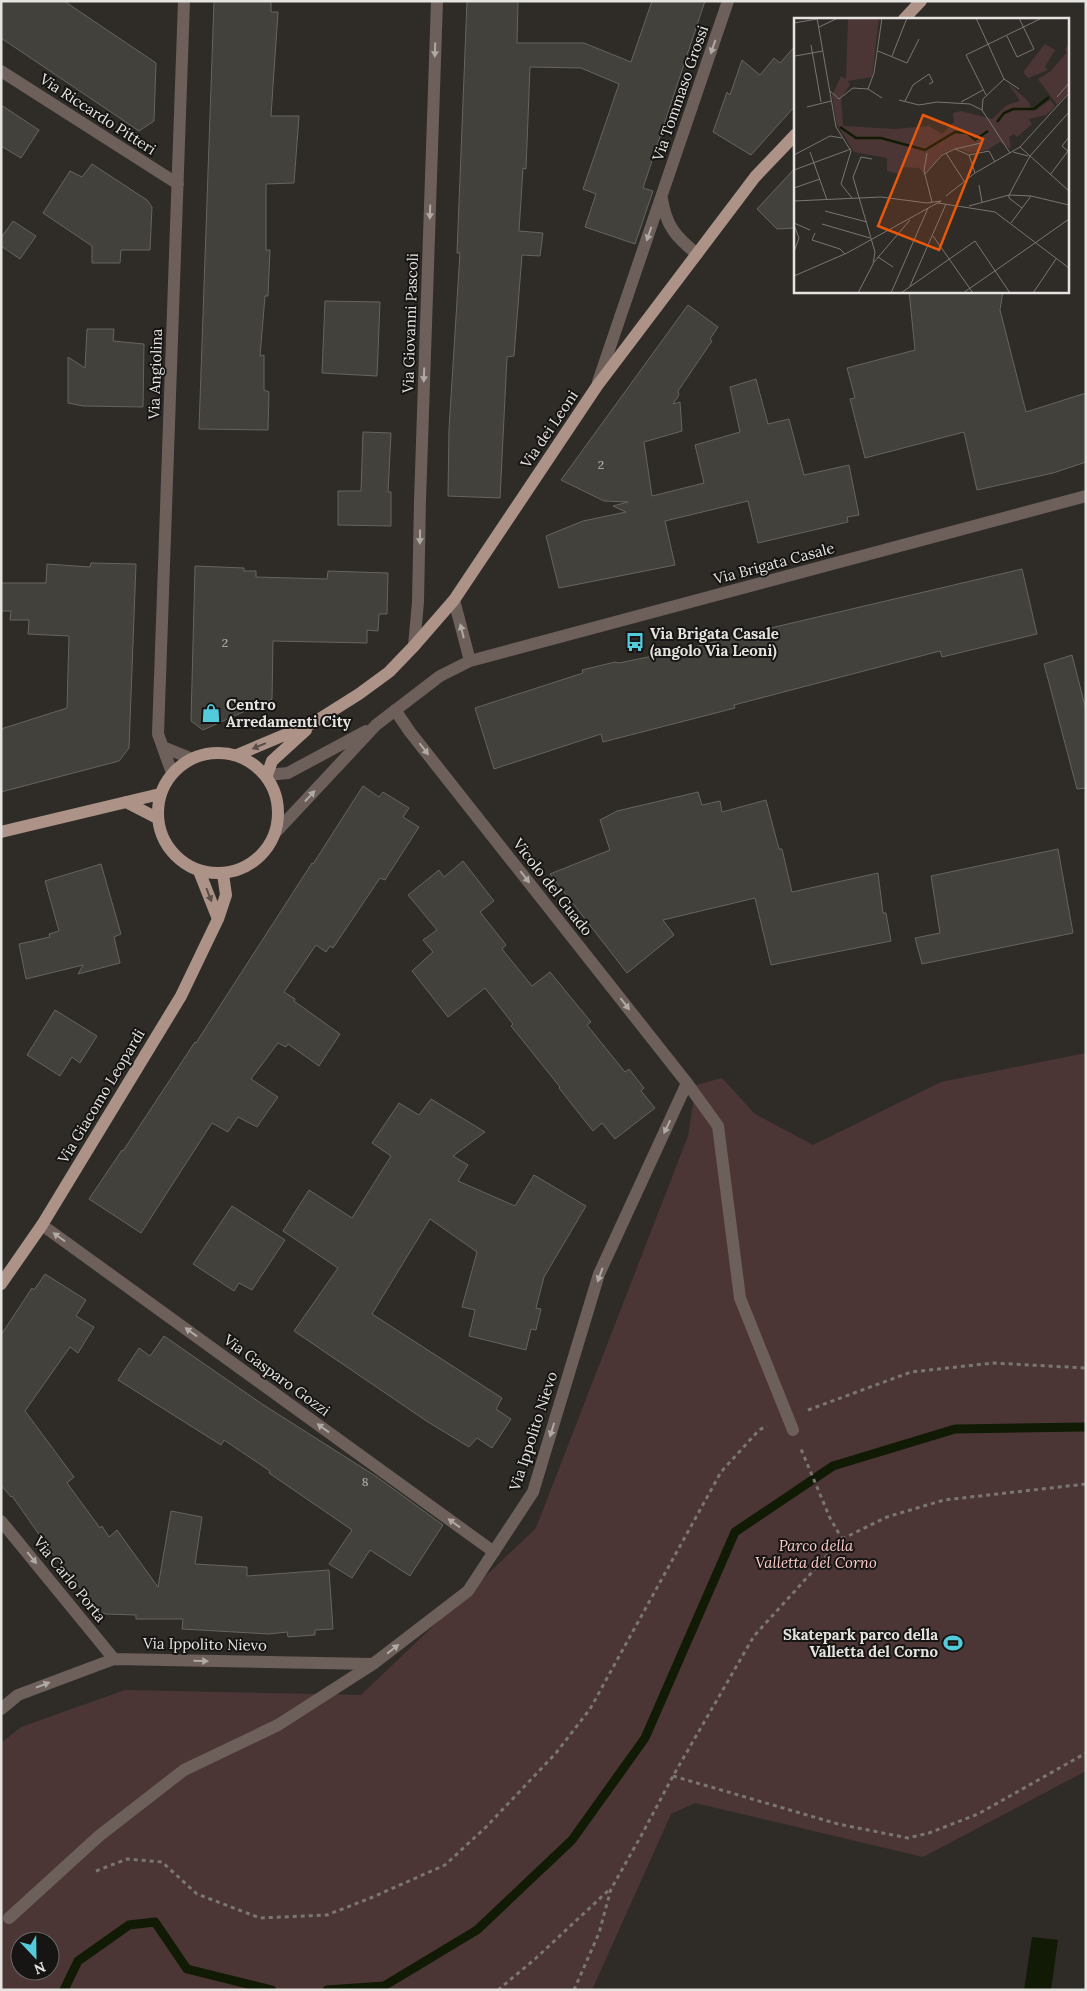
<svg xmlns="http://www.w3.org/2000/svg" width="1087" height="1991" viewBox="0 0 1087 1991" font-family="Lora,serif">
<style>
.green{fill:#4c3635;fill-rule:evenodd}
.water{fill:#111a04}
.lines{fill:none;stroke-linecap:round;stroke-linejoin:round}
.stream{stroke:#111a04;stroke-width:9}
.building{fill:#42413c;stroke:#65645f}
.path{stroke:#797673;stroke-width:3;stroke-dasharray:4 4;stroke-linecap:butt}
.minor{stroke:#6d605a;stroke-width:12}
.major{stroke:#ad9387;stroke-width:12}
.oneway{fill:#b0a9a4}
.oneway2{fill:#5a4e47}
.labels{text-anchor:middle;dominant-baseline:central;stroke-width:4;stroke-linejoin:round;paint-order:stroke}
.number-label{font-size:12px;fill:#bdbbb8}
.street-label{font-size:15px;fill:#e6e4e1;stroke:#161513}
.poi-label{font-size:15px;font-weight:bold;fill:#e6e4e1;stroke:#161513;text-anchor:start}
.park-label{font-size:15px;font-style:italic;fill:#fdcbc9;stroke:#161513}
.inset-river{fill:none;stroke:#111a04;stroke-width:2.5}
.inset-road{fill:none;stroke:#787672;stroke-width:1}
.view{fill:#e8590c;fill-opacity:0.15;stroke:#e8590c;stroke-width:2.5}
.inset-edge{fill:none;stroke:#e6e4e1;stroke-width:2.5}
</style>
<rect width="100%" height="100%" fill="#2f2c28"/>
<!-- green -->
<path class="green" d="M1086,1053v718l-163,86 -228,-54 -24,11 -79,176h-591v-247l20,-16 104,-37 236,5 175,-167 152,-392 8,-51 26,-7 33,36 58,31 128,-63zM20,1941h30v30h-30z"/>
<!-- water -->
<path class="water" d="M1032,1937l26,3 -7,50h-27z"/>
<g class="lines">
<!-- stream -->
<path class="stream" d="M64,1990l14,-29 51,-36 26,-3 32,47 85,21
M327,1990l57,-4 93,-56 95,-90 73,-102 90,-206 98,-66 122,-37 131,-2"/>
</g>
<!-- building -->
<path class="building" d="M1,1h63l92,62 -2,58 -15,10 -138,-93z
M214,1h57v11h7l-7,104h28l-5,67 -28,1v66h4l-2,46h-3l-5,60 4,-1v35l5,2 -1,38 -69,-1z
M467,1h51l-1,42h67l47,19 21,-61h53l-62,187 10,3 -18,53 -50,-17 11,-33 -13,-5 36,-105 -38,-16 -51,-1 -4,102 -3,-1 -4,63 24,2 -3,23 -18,-1 -8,101 -7,1 -7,141 -52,-2 1,-67 11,-176h-3z
M796,45v60l-45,50 -38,-23 14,-40 3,3 12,-35 18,15 14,-17 6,5z
M1,105l38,25 -18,28 -20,-12z
M92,164l55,36 5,7 -2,43h-29l-1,13h-28v-17l-49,-33 27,-42 12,6z
M796,167v61l-19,1 -20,-20z
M13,221l23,15 -16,23 -19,-13v-8z
M909,291h94l-3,19 26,102 60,-19v69l-33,11 -76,17 -13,-58 -99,26 -15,-59 5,-1 -8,-30 68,-18z
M325,301l55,1 -3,74 -55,-3z
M688,305l30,22 -8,12 2,2 -34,50 1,4 -6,9 7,-2 2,29 -38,11 8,54 52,-13 -9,-38 45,-13 -10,-45 26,-8 12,45 21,-5 15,56 45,-10 10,50 -12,2 1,5 -90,21 -10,-42 -83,20 10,44 -116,23 -13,-52 37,-15 43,-9 -13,-6 15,-4 -24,-1 -43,-21z
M87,329h27l-1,12 31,3 -1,63 -60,-1 -15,-3v-46l17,11z
M363,432l28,1 -3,59h3v34l-53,-1v-34h23z
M91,563l45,1 -7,184 -10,13 -118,31v-63l66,-21 2,-72 -41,-2 1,-14h-19l1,-9h-10v-28h45l1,-19 43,3z
M195,566l49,2v3h12v6l71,2 1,-8 60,2 -1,41h-8l-1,17 -11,-1v13l-94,-2 -1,58 -69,31 -12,-9z
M1022,569l15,65 -95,23 -2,-6 -206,54 1,3 -132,34 -2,-8 -107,35 -19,-61 108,-35 -1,-3 33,-8 4,1 34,-7 1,2 74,-20z
M1072,655l14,55v78l-9,1 -33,-125z
M363,786l16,11 4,-5 26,16 -6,9 16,10 -34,53 -5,-2 -47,70 -3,-2 -4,6 -10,-7 -32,47 11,7 -1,2 46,33 -21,32 -31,-22 -2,3 -8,-4 -27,36 27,18 -21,30 -19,-10 -10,15 -16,-9 -71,110 -52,-34 33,-49 1,1 72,-109 1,1 116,-180 1,1z
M698,792l4,13 18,-4 2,11 44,-12 13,49h3l10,43 86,-19 5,40h3l5,28 -120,24 -16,-67 -92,22 11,15 -47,38 -77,-99 60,-24 -10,-30 17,-9z
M1058,849l15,84 -151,31 -7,-26 25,-5 -9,-57z
M463,861l31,40 -14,11 26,33 -4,4 30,37 18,-14 41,50 -4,3 38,47 4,-3 15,19 -3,3 14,17 -40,31 -13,-16 -9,8 -34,-43 1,-1 -49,-61 2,-2 -28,-36 -37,29 -36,-46 21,-19 -10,-12 14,-10 -29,-35 31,-25 5,7z
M101,864l20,70 -7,3 6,26 -42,11 5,-9 -57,14 -7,-35 31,-7 -1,-3 10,-3 -14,-50z
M55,1010l42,26 -17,27 -8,-6 -12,19 -33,-21z
M431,1099l54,33 -32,24 15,9 -10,16 57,25 19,-31 52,31 -42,71 -8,31 5,1 -5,21 -5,-1 -5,21 -57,-14 6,-26 -13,-3 15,-55 -47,-33 -58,95 130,84 -6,11 15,10 -19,29 -15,-10 -8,9 -41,-25 -134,-91 44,-63 -55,-37 26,-41 43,28 39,-62 -19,-13 27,-40 20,12z
M232,1206l53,34 -33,50 -13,-7 -5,8 -41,-27z
M45,1274l41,26 -10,16 18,11 -16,26 -8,-6 -45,64 49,66 -7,6 33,45 2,-2 7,11 8,-7 41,57 13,-76 31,6 -7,47 52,3v9l82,-6 4,59 -18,1v5l-27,2 -1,-5 -18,2 -87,-5 1,-10h-47v-4l-30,-1 -6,-2 -22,-27 -2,2 -64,-91 -1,1 -10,-12v-150l31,-47 2,2z
M164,1336l98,68 115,73 66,48 -33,51 -40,-26 -18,28 -23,-14 23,-34 -83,-57 1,-2 -46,-31 -3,5 -103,-65 21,-32 11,8z"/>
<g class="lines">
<!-- path -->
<path class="path" d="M808,1410l103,-38 82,-9 93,5
M842,1539l45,-22 57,-17 142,-16
M673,1776l165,48 70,14 21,-5 49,-19 108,-61
M96,1871l31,-12 35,3 35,32 63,24 67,-3 46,-18 72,-32 41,-38 70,-74 34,-44 131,-237 38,-42 8,-4
M498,1990l37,-31 75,-70
M574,1990l25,-57 12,-44 30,-53 32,-60 81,-140 88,-97 -12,-21 -29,-69"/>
<!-- minor -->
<path class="minor" d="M1,71l177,113
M662,199c4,27 14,38 35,55
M598,382l130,-381
M454,600l16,61
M414,646l4,-44 2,-101 17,-500
M395,710l15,22 277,351 31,43 22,172 53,132
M163,747l27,11
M172,773l-14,-39 26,-733
M267,775l21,-2 78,-42
M276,832l100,-107 64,-49 30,-15 616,-165
M42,1225l452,327
M1,1521l113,138
M1,1709l17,-14 96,-36 259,5 95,-73 65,-99 66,-218 88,-191
M9,1918l90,-82 85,-66 94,-45 95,-61"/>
<!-- major -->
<path class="major" d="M904,19l17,-18
M158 813a60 60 0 1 1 120 0a60 60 0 1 1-120 0Z
M237,755l76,-32 46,-29 30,-22 25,-26 40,-46 143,-214 158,-209 41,-43
M267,775l5,-14 34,-31
M126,802l31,16
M1,832l159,-38
M199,871l19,48
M1,1284l41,-59 139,-229 37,-77 8,-24 -3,-21"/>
</g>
<!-- one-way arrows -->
<defs><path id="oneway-solid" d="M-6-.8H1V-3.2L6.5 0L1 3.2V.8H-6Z" transform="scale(1.25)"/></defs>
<g class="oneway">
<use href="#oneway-solid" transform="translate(713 47) rotate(109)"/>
<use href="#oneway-solid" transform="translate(435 50) rotate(92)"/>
<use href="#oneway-solid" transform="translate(430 212) rotate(92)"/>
<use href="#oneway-solid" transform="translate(649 234) rotate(109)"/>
<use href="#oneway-solid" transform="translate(424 375) rotate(92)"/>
<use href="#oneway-solid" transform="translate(420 537) rotate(91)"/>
<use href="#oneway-solid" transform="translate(462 631) rotate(-104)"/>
<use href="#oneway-solid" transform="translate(424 749) rotate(52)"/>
<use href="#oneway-solid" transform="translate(310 796) rotate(-47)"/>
<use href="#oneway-solid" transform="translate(525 877) rotate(52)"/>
<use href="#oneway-solid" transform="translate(625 1004) rotate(52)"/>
<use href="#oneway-solid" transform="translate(667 1127) rotate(115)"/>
<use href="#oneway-solid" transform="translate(59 1237) rotate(-144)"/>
<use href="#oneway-solid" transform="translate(600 1275) rotate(110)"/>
<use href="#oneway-solid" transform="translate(191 1332) rotate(-144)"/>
<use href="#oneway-solid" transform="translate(323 1428) rotate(-144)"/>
<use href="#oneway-solid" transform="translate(552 1430) rotate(107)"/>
<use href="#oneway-solid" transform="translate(454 1523) rotate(-144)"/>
<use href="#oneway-solid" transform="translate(32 1558) rotate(51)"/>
<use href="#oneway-solid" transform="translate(393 1649) rotate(-38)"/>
<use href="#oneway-solid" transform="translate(201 1661) rotate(1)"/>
<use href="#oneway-solid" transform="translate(43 1685) rotate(-21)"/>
</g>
<g class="oneway2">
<use href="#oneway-solid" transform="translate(259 746) rotate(157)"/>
<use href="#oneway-solid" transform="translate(209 895) rotate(69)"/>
</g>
<!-- icons -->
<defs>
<g id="bus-bare" transform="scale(1.5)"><path d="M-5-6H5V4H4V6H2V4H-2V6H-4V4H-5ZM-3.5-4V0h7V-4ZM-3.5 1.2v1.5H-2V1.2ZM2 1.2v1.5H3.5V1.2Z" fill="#53cbdb" stroke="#161513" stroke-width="2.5" paint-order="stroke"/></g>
<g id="shop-bare" transform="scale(1.5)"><path d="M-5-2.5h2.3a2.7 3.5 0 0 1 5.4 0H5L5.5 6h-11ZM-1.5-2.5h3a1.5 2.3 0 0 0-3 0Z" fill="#53cbdb" stroke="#161513" stroke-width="2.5" paint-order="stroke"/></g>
<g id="stadium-bare" transform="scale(1.5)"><path d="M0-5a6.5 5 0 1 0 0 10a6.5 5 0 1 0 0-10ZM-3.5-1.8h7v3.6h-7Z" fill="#53cbdb" stroke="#161513" stroke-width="2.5" paint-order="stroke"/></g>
</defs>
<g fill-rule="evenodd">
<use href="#bus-bare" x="635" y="642"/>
<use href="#shop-bare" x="211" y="713"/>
<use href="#stadium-bare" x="953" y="1643"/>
</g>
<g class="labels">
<!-- number labels -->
<g class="number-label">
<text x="601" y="464">2</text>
<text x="225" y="642">2</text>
<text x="365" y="1481">8</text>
</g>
<!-- street labels -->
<g class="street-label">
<text transform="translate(680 93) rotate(-71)">Via Tommaso Grossi</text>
<text transform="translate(98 114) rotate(33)">Via Riccardo Pitteri</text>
<text transform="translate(410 323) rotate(-88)">Via Giovanni Pascoli</text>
<text transform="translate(155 374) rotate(-88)">Via Angiolina</text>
<text transform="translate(549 429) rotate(-56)">Via dei Leoni</text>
<text transform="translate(774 563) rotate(-15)">Via Brigata Casale</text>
<text transform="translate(553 887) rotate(52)">Vicolo del Guado</text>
<text transform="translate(101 1096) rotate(-59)">Via Giacomo Leopardi</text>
<text transform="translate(277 1375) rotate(36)">Via Gasparo Gozzi</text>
<text transform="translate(533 1431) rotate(-72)">Via Ippolito Nievo</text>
<text transform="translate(70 1579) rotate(51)">Via Carlo Porta</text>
<text transform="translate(205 1644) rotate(1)">Via Ippolito Nievo</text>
</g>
<!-- poi labels -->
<g class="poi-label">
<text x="650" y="633">Via Brigata Casale<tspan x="650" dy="17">(angolo Via Leoni)</tspan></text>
<text x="226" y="704">Centro<tspan x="226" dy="17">Arredamenti City</tspan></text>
<text x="938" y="1634" text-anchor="end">Skatepark parco della<tspan x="938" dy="17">Valletta del Corno</tspan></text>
</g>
<!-- park labels -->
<g class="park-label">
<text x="816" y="1545">Parco della<tspan x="816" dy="17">Valletta del Corno</tspan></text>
</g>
</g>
<!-- overview -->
<g transform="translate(794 18)">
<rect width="275" height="275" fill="#2f2c28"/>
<path d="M54,0h31l-7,59 -24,4 2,4 -9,13 2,28 52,3 34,-3 13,8 12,-12 -1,-9 8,-2 31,8 15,-14 13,-4 -12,-18 20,18 3,7 5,2 14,-10 5,6 -9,9 -18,4 4,5 -15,13 -3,-3 -5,3 2,12 -11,-7 -13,8 -17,3 -14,-5 -13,5 -19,21 -5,-6 -19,-1 -1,7 -12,-3v-13l-33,-6 -17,-28 -5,-28 9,-20 5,3zM275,25v48l-12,14 -19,-26 13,-8 16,-19 -2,-2zM251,26l10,6 -10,17 3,3 -20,8 -5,-6z" fill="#4c3635"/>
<path class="inset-river" d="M203,104l7,-9 9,-4h21l15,-12M46,109l16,11h25l44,12 30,-18 12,1 8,7 13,-9"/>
<path class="inset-road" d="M23,0l19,109 15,24 -10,33 11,14M182,0l28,61M0,5l23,-4M25,9l19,-9M213,18l10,21 17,-8 -15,-31M17,27l10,57M84,33l29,12 12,-24M1,38l28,-5M98,38l15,-38M210,61l15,10M74,71l6,-16 8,-55M36,73l9,8 14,-11 15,1 14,9M192,77l-20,-40 76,-37M263,79l12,-14M105,82l20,5 18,-3 33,2 12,6 28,43M111,83l8,-16 16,-11 4,8 -4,2M167,84l22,-12M13,89l24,-6M188,92l1,-11 21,-20M275,119l-7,9 7,6M226,129l49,44M161,131l26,-6M16,134l17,48M219,134l15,4M133,135l-3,18 8,31M152,135l18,28M0,137l36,-19 12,2M175,137l6,18M0,152l57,-21M131,156l17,-19 13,-6 14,6 20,-4 6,11M256,157l18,-24M185,167l3,17M0,170l26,-9M215,177l21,-39 39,-44M215,177v3l13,10M152,178l29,-23 45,-26 49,-54M0,183l87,-4 46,6 14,-2M144,185l57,9 74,56M175,188l40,-11 22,1 38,9M31,193l42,11M0,205l16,7M217,205l20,-27M28,206l48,14M0,207l5,13 -5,14M21,215l-3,7 28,9 5,5M139,218l40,57M241,225l34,-24M84,239l15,10M80,244l36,-42M0,258l53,-23 94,-52M116,268l36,-82M64,275l15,-29 2,-12 -22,-75 8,-20 11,2M97,275l37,-85M107,275l74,-52 35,52M169,275l72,-50M239,275l23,-34"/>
<path class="view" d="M129,97l60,24 -44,111 -61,-24z"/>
<rect width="275" height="275" class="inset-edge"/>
</g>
<!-- border -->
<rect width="1087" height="1991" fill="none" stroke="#e6e4e1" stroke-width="5"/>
<!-- north arrow -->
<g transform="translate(35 1956) rotate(158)"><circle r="24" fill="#161513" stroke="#696865"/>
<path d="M0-4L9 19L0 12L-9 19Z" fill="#53cbdb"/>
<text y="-8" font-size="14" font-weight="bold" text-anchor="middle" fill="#e6e4e1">N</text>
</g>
</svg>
